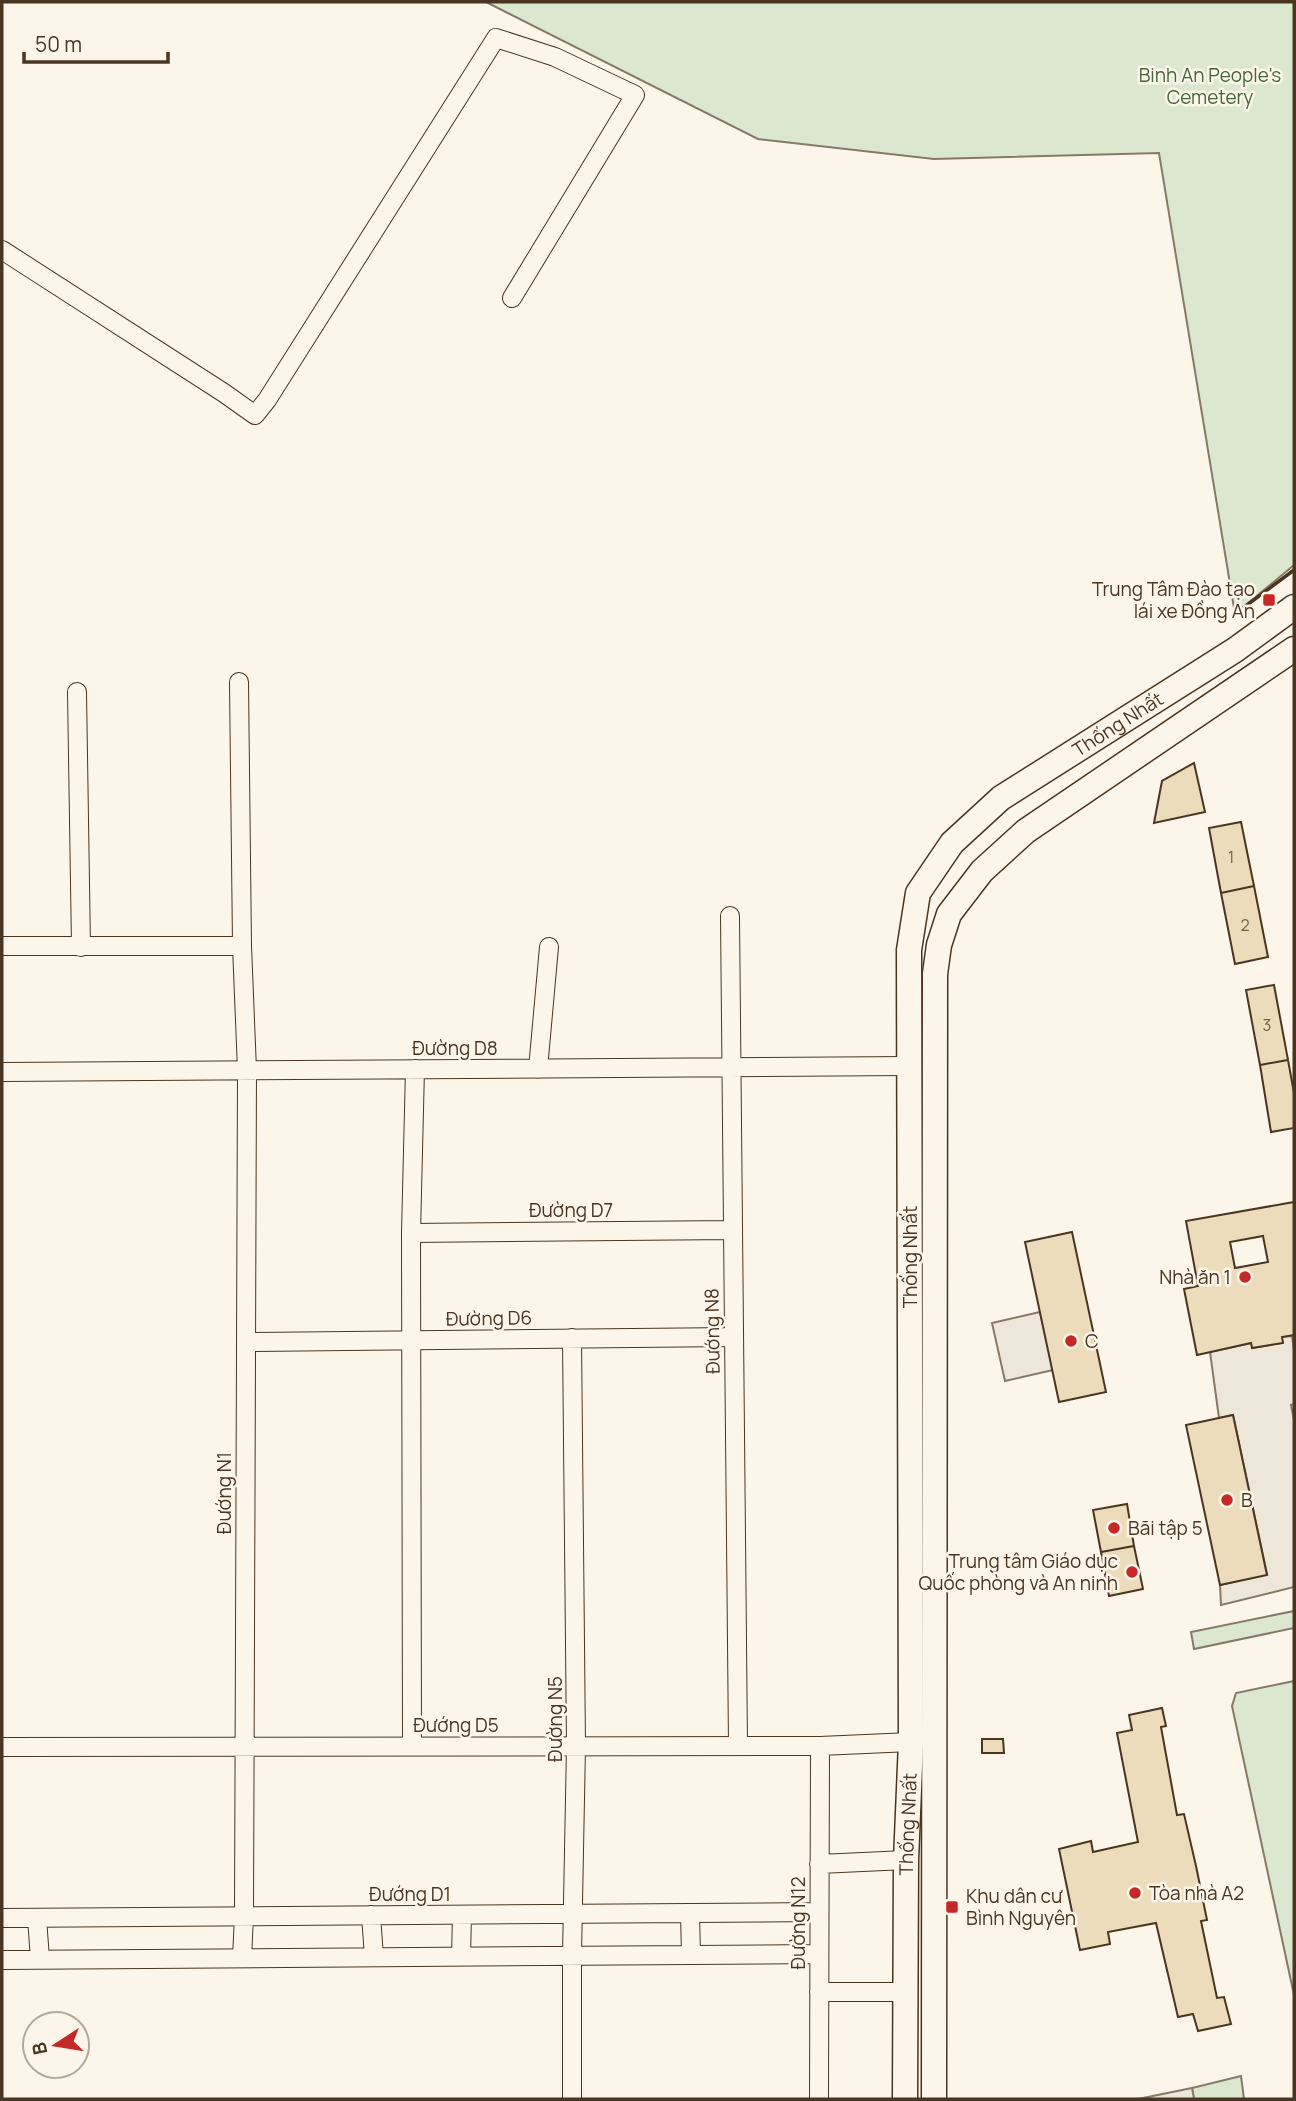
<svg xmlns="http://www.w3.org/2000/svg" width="1296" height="2101" viewBox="0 0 1296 2101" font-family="Manrope,sans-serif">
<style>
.green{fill:#dce7d0;stroke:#887966;stroke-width:2}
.parking{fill:#ede7d9;stroke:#887966;stroke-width:2}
.building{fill:#ecdcbc;stroke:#4a3520;stroke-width:2;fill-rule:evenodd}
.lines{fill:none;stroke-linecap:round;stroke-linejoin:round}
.minor-casing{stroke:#4a3520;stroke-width:20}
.secondary-casing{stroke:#4a3520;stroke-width:27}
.minor{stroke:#fbf6e9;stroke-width:18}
.secondary{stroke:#fbf6e9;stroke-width:24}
.wall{stroke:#4a3520;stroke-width:3.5}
.poi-dot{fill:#c62828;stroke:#fbf6e9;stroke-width:2.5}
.labels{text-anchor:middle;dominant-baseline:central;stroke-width:5;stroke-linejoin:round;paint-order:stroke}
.number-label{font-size:16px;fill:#725f47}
.park-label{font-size:19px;fill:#436837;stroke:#fbf6e9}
.poi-label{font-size:19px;fill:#4a3520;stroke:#fbf6e9;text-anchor:start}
.street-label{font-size:19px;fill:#4a3520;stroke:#fbf6e9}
</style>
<rect width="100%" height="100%" fill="#fbf6e9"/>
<!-- green -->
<path class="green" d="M486,2h808v563l-59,49 -76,-461 -225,6 -176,-20z
M1294,1611v17l-100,21 -3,-17z
M1294,1681v314l-62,-289 4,-13z
M1241,2076l3,23h-50l-2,-11z"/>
<!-- parking -->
<path class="parking" d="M1040,1312l13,58 -48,11 -13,-58z
M1292,1336l2,14v54l-3,1 3,15v167l-73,18 -1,-20 47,-11 -34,-159 -14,3 -9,-66 41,-9 2,5 29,-5v-6z
M1192,2088l2,11h-56z"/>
<!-- building -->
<path class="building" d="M1194,763l11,49 -51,11 8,-42z
M1241,822l13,64 -33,7 -12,-65z
M1254,886l14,71 -33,7 -14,-71z
M1274,985l14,75 -28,5 -14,-75z
M1288,1060l6,33v35l-23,4 -11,-67z
M1294,1202v133l-12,2 1,6 -31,5 -1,-5 -54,12 -13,-66 14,-3 -12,-65zM1263,1236l5,26 -33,6 -5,-26z
M1072,1232l34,160 -47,10 -34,-160z
M1233,1415l34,160 -47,10 -34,-160z
M1127,1504l7,42 -33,6 -8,-42z
M1134,1546l9,43 -34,7 -8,-44z
M1162,1708l4,18 -5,1 16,88 7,-1 12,52 11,54 -6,1 16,77 7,-1 7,27 -33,7 -5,-17 -15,3 -22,-94 -48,9 2,12 -30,6 -21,-101 32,-8 2,11 45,-10 -21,-109 15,-3 -3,-15z
M982,1739h21l1,14h-22z"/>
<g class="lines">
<!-- minor casing -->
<g class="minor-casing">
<path id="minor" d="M2,250l222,143 31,22 12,-15 229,-362 59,19 80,38 -123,203
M239,682l3,264 5,124 -3,846 -2,42
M77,692l4,255
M730,916l8,829
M2,946h240
M538,1069l11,-122
M2,1072l907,-6
M411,1233l321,-3
M246,1342l487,-5
M412,1746l-1,-513 4,-164
M2,1747l818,-1 91,-4
M819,1864l87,-4
M690,1913l1,42
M371,1915l3,42
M2,1918l817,-6
M37,1918l3,41
M461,1956l1,-41
M2,1960l817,-6
M819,1992h86
M572,2099v-144l4,-209 -4,-408
M819,2099l1,-353"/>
</g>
<!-- secondary casing -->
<g class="secondary-casing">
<g id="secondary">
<path id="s1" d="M905,2099l1,-239 5,-118 -2,-792 9,-57 34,-50 49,-45 234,-148 59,-43"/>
<path d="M934,2099l1,-1125 4,-29 10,-31 33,-43 44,-40 268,-182"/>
</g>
</g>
<!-- minor -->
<use href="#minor" class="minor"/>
<!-- secondary -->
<use href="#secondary" class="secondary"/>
<!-- wall -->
<path class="wall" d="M1235,614l59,-44"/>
</g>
<!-- markers -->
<g class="poi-dot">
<rect x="1262" y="593" width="14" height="14" rx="3.5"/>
<circle cx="1245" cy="1277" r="7"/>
<circle cx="1071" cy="1341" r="7"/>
<circle cx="1227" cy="1500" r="7"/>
<circle cx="1114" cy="1528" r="7"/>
<circle cx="1132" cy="1572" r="7"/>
<circle cx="1135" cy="1893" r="7"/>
<rect x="945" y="1900" width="14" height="14" rx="3.5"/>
</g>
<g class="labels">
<!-- number labels -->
<g class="number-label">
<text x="1231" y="857">1</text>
<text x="1245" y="925">2</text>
<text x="1267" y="1025">3</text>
</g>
<!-- park labels -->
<g class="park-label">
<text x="1210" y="75">Binh An People's<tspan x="1210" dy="22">Cemetery</tspan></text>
</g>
<!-- poi labels -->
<g class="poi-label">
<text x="1255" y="589" text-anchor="end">Trung Tâm Đào tạo<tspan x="1255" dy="22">lái xe Đồng An</tspan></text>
<text x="1231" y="1277" text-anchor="end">Nhà ăn 1</text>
<text x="1085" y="1341">C</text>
<text x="1241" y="1500">B</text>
<text x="1128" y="1528">Bãi tập 5</text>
<text x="1118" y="1561" text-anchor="end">Trung tâm Giáo dục<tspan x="1118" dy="22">Quốc phòng và An ninh</tspan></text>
<text x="1149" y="1893">Tòa nhà A2</text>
<text x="966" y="1896">Khu dân cư<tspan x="966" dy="22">Bình Nguyên</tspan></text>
</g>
<!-- street labels -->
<g class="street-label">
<text stroke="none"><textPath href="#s1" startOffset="1472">Thống Nhất</textPath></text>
<text x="455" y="1048">Đường D8</text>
<text x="571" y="1210">Đường D7</text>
<text transform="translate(910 1257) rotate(-90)">Thống Nhất</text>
<text transform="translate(489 1318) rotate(-1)">Đường D6</text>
<text transform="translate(712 1331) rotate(-91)">Đướng N8</text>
<text transform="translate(224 1493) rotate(-90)">Đướng N1</text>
<text transform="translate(555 1719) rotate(-90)">Đường N5</text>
<text x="456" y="1725">Đướng D5</text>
<text stroke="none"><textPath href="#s1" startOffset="275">Thống Nhất</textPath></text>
<text x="410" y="1894">Đướng D1</text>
<text transform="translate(798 1923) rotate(-90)">Đường N12</text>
</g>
</g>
<!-- border -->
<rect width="1296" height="2101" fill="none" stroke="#4a3520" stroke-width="7"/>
<!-- north arrow -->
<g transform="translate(56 2045) rotate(258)"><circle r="33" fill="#fbf6e9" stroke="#b4a999" stroke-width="2"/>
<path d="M0-5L12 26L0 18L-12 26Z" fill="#c62828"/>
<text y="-10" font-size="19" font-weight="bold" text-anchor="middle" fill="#4a3520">B</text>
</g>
<!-- scale -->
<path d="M24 52v10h144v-10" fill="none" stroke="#4a3520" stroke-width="3.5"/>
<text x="35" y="52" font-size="21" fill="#4a3520" stroke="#fbf6e9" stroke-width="5" paint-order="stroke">50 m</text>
</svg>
